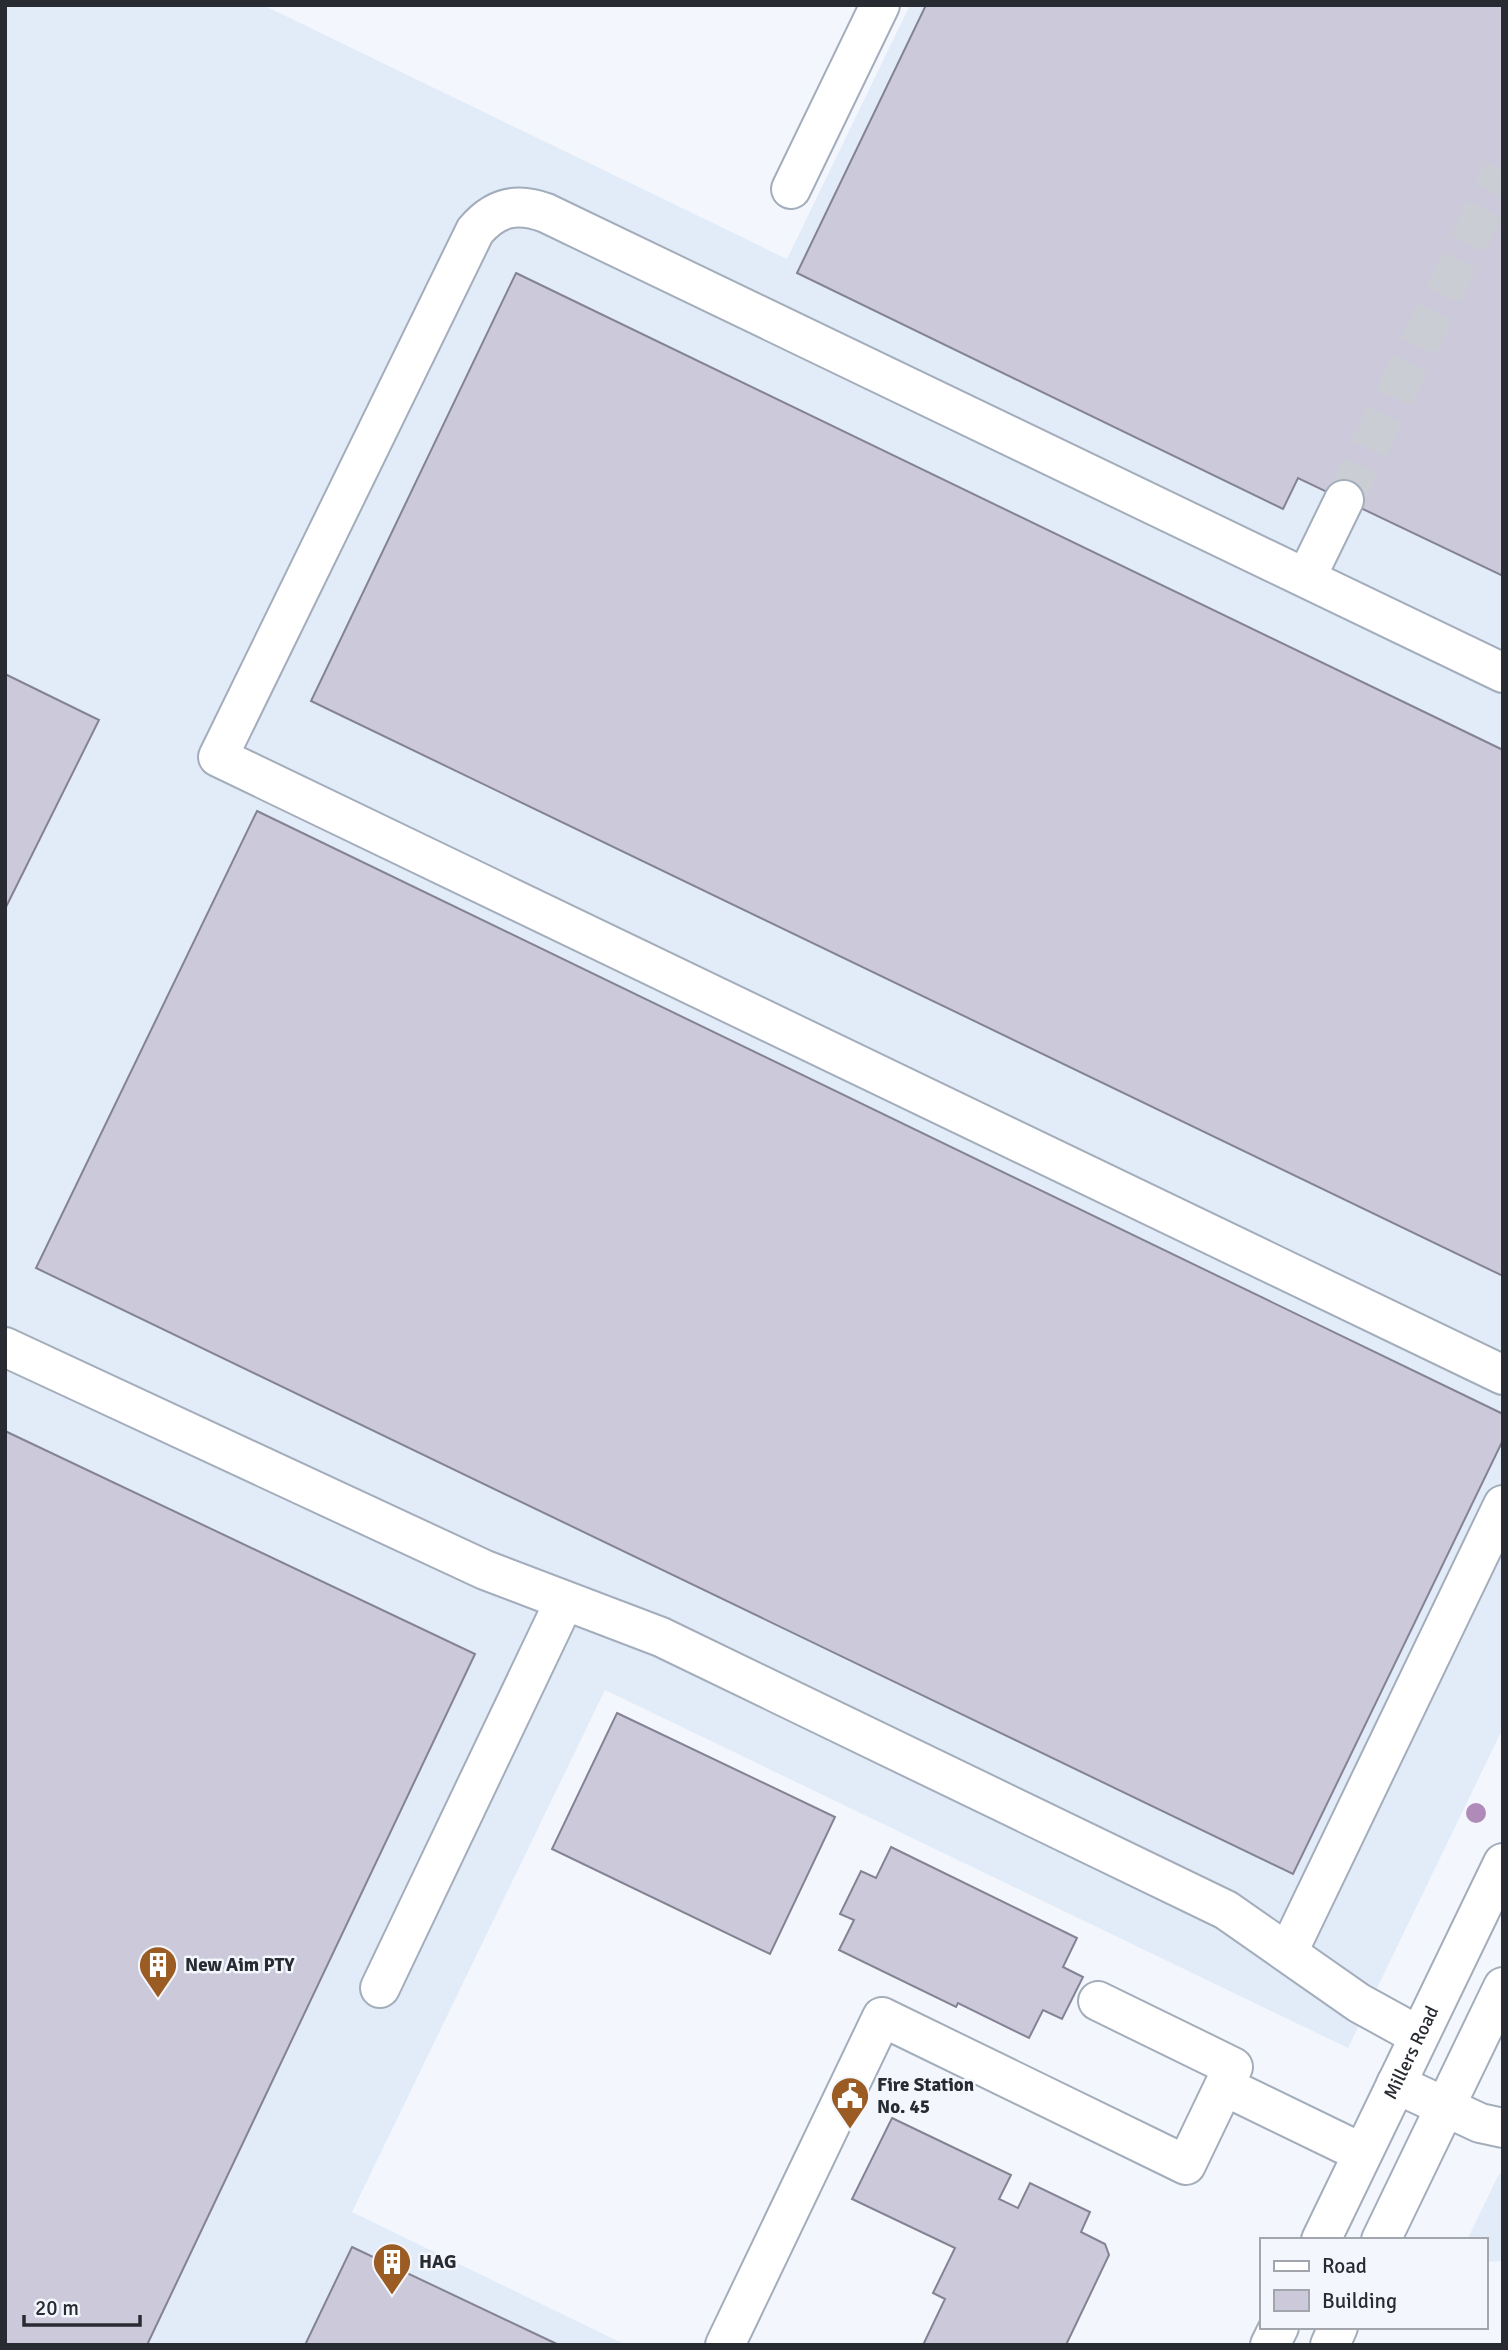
<svg xmlns="http://www.w3.org/2000/svg" width="1508" height="2350" viewBox="0 0 1508 2350" font-family="Signika,sans-serif">
<style>
.built{fill:#e2ebf8}
.building{fill:#cbc9da;stroke:#848393;stroke-width:2}
.lines{fill:none;stroke-linecap:round;stroke-linejoin:round}
.minor-tunnel{stroke:#caced4;stroke-width:38;stroke-dasharray:38 19;stroke-linecap:butt}
.minor-casing{stroke:#a3adbb;stroke-width:42}
.major-casing{stroke:#a3adbb;stroke-width:42}
.minor{stroke:#fff;stroke-width:38}
.major{stroke:#fff;stroke-width:38}
.tree{fill:#b08bba}
.labels{text-anchor:middle;dominant-baseline:central;stroke-width:5;stroke-linejoin:round;paint-order:stroke}
.poi-label{font-size:19px;font-weight:bold;fill:#282c32;stroke:#f3f7fd;text-anchor:start}
.street-label{font-size:19px;fill:#282c32;stroke:#f3f7fd}
</style>
<rect width="100%" height="100%" fill="#f3f7fd"/>
<!-- built -->
<path class="built" d="M5,5h258l524,254 123,-254h593v1723l-155,320 -743,-358 -253,522 274,133h-621z
M1499,2174h4v87l-18,1v-22h-18z"/>
<!-- building -->
<path class="building" d="M926,5h577v571l-205,-98 -15,31 -486,-236z
M516,273l987,477v526l-1192,-575z
M5,674l94,46 -94,189z
M257,811l1246,603v26l-210,434 -1257,-606z
M5,1431l470,223 -328,691h-142z
M617,1713l218,104 -65,137 -218,-105z
M891,1847l186,91 -14,29 20,10 -21,42 -19,-9 -14,28 -71,-35 -2,4 -117,-57 15,-30 -14,-6 21,-43 15,7z
M892,2118l119,57 -12,24 19,9 12,-25 60,29 -9,20 24,12 4,11 -43,90h-143l22,-46 -12,-6 22,-45 -103,-49z
M352,2247l207,98h-254z"/>
<g class="lines">
<!-- minor-tunnel -->
<path class="minor-tunnel" d="M1344,500l159,-330"/>
<!-- minor casing -->
<g class="minor-casing">
<path id="minor" d="M791,189l89,-184
M1306,578l38,-78
M1503,673l-957,-460c-29,-11 -51,-6 -71,18l-257,526 1285,618
M5,1347l480,223 176,67 565,273 133,93 60,33
M1288,1952l215,-447
M380,1988l184,-386
M1396,2084l84,39 23,5
M1224,2086l138,67
M725,2345l157,-328 304,148 47,-98 -135,-66"/>
</g>
<!-- major casing -->
<g class="major-casing">
<g id="major">
<path id="s1" d="M1321,2240l182,-377"/>
<path d="M1381,2240l122,-253"/>
<path d="M1270,2345l9,-18"/>
<path d="M1330,2345l8,-18"/>
</g>
</g>
<!-- minor -->
<use href="#minor" class="minor"/>
<!-- major -->
<use href="#major" class="major"/>
</g>
<!-- trees -->
<circle class="tree" cx="1476" cy="1813" r="10"/>
<!-- icons -->
<defs>
<g id="building-pin" transform="scale(2.0125)"><path d="M0 17L-7.5 6A9.5 9.5 0 1 1 7.5 6Z" fill="#9b5c24" stroke="#f3f7fd"/><path d="M-4-6H4V6H1V3H-1V6H-4ZM-2.5-4.3h1.7v1.8h-1.7ZM.8-4.3h1.7v1.8H.8ZM-2.5-1h1.7V.8h-1.7ZM.8-1h1.7V.8H.8Z" fill="#fff"/></g>
<g id="civic-pin" transform="scale(2.0125)"><path d="M0 17L-7.5 6A9.5 9.5 0 1 1 7.5 6Z" fill="#9b5c24" stroke="#f3f7fd"/><path d="M-.6-6.5H3V-4.5H.6V-3L4-1V1h2V6H-6V1h2V-1L-.6-3ZM-1.2 2.5V6h2.4V2.5Z" fill="#fff"/></g>
</defs>
<g fill-rule="evenodd">
<use href="#building-pin" x="158" y="1965"/>
<use href="#civic-pin" x="850" y="2096"/>
<use href="#building-pin" x="392" y="2262"/>
</g>
<g class="labels">
<!-- poi labels -->
<g class="poi-label">
<text x="185" y="1965">New Aim PTY</text>
<text x="877" y="2085">Fire Station<tspan x="877" dy="22">No. 45</tspan></text>
<text x="419" y="2262">HAG</text>
</g>
<!-- street labels -->
<g class="street-label">
<text stroke="none"><textPath href="#s1" startOffset="208">Millers Road</textPath></text>
</g>
</g>
<!-- border -->
<rect width="1508" height="2350" fill="none" stroke="#282c32" stroke-width="14"/>
<!-- legend -->
<rect x="1260" y="2238" width="228" height="91" fill="#f3f7fd" stroke="#a2a6ac" stroke-width="2"/>
<rect x="1274" y="2261" width="35" height="10" fill="#ffffff" stroke="#a2a6ac" stroke-width="2"/>
<text x="1322" y="2273" font-size="21" fill="#282c32">Road</text>
<rect x="1274" y="2290" width="35" height="21" fill="#cbc9da" stroke="#a2a6ac" stroke-width="2"/>
<text x="1322" y="2308" font-size="21" fill="#282c32">Building</text>
<!-- scale -->
<path d="M24 2315v10h116v-10" fill="none" stroke="#282c32" stroke-width="3.5"/>
<text x="35" y="2315" font-size="21" fill="#282c32" stroke="#f3f7fd" stroke-width="5" paint-order="stroke">20 m</text>
</svg>
